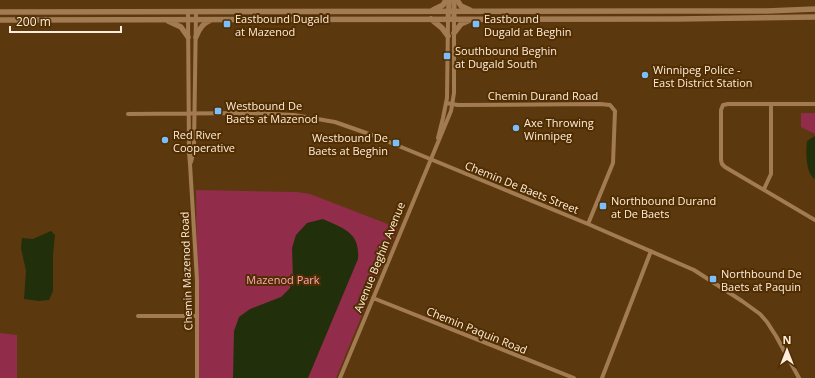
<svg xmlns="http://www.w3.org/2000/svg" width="815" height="378" viewBox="0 0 815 378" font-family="'Open Sans',sans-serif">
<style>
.green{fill:#912c4b}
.water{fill:#222f0b}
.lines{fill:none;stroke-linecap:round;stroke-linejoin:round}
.minor{stroke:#a27b52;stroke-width:4}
.tertiary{stroke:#a27b52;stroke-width:5}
.secondary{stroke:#a27b52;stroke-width:5.5}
.poi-dot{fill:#7bbef9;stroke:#502e01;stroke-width:1.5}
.labels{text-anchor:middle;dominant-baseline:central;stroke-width:4;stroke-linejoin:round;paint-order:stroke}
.poi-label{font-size:11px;fill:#ffeddc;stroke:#502e01;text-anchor:start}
.street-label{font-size:11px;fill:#ffeddc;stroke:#502e01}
.park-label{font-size:11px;fill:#ffa7b9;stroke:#502e01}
</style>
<rect width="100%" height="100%" fill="#5c380e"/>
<!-- green -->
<path class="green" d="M801,113h14v21l-14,-7z
M196,190l101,2 13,2 88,34 -62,150h-138z
M0,333l17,2v43h-17z"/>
<!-- water -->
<path class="water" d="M815,136v43c-10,-5 -9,-29 -8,-38z
M323,219c21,10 37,13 35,40l-50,119h-75l1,-47 5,-14 11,-8 31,-12 9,-9 3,-10 -1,-30 4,-13 11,-12z
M51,231l4,4 -2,20v36l-4,9 -10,1 -15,-2 2,-28 -5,-23 1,-10 11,1z"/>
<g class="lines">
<!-- minor -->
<path class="minor" d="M188,12l1,141 1,11 7,116v98
M446,103l12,2 142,-1 10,1 5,6 -2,52 -25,61
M815,104h-87l-5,1 -2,5v50l1,4 3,3 90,53
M128,114l120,-1 46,2 41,7 37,13 216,89 106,46 48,31 18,13 7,8 9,14 23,42
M438,138l5,-20 4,-20 1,-79
M191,162l2,-8 1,-9 2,-133
M764,189l7,-15v-70
M373,298l201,80
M138,316h59
M340,378l111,-267 3,-18v-74
M602,378l49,-127"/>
<!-- tertiary -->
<path class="tertiary" d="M454,0v19
M448,19l1,-19"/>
<!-- secondary -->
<path class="secondary" d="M457,0l4,6 9,4
M433,10l10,-5 3,-5
M0,12l672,-1h95l48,-2
M431,19l11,9 6,8
M0,20l677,-1 138,-2
M168,21l13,6 7,10
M454,33l7,-9 9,-4
M196,37c3,-9 7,-14 15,-17"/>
</g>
<!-- markers -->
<g class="poi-dot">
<rect x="223" y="20" width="8" height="8" rx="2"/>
<rect x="472" y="20" width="8" height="8" rx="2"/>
<rect x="443" y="52" width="8" height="8" rx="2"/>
<circle cx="645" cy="75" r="4"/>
<rect x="214" y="107" width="8" height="8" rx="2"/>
<circle cx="516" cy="128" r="4"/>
<circle cx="165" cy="140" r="4"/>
<rect x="392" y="139" width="8" height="8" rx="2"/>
<rect x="599" y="202" width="8" height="8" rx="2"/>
<rect x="709" y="275" width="8" height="8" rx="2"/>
</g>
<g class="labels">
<!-- poi labels -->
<g class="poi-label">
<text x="235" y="18">Eastbound Dugald<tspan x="235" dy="13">at Mazenod</tspan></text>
<text x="484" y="18">Eastbound<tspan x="484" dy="13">Dugald at Beghin</tspan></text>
<text x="455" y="50">Southbound Beghin<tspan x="455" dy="13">at Dugald South</tspan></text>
<text x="653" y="69">Winnipeg Police -<tspan x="653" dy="13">East District Station</tspan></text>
<text x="226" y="105">Westbound De<tspan x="226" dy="13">Baets at Mazenod</tspan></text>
<text x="524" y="122">Axe Throwing<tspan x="524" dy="13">Winnipeg</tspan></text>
<text x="173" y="134">Red River<tspan x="173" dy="13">Cooperative</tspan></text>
<text x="388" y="137" text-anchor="end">Westbound De<tspan x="388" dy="13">Baets at Beghin</tspan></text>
<text x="611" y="200">Northbound Durand<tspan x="611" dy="13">at De Baets</tspan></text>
<text x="721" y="273">Northbound De<tspan x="721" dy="13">Baets at Paquin</tspan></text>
</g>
<!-- street labels -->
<g class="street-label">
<text x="543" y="95">Chemin Durand Road</text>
<text transform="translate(522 187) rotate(22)">Chemin De Baets Street</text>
<text transform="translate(379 257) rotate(-68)">Avenue Beghin Avenue</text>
<text transform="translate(186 271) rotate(-92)">Chemin Mazenod Road</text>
<text transform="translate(477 330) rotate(22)">Chemin Paquin Road</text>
</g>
<!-- park labels -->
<g class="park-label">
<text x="283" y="279">Mazenod Park</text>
</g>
</g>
<!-- north arrow -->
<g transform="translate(787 350)" stroke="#502e01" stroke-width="3" paint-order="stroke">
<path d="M0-3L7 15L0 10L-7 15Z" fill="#ffeddc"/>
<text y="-6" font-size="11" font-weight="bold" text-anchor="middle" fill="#ffeddc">N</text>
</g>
<!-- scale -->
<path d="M10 26v6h111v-6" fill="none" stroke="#ffeddc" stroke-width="2"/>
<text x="16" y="26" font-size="12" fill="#ffeddc" stroke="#502e01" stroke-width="3" paint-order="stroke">200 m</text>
</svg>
